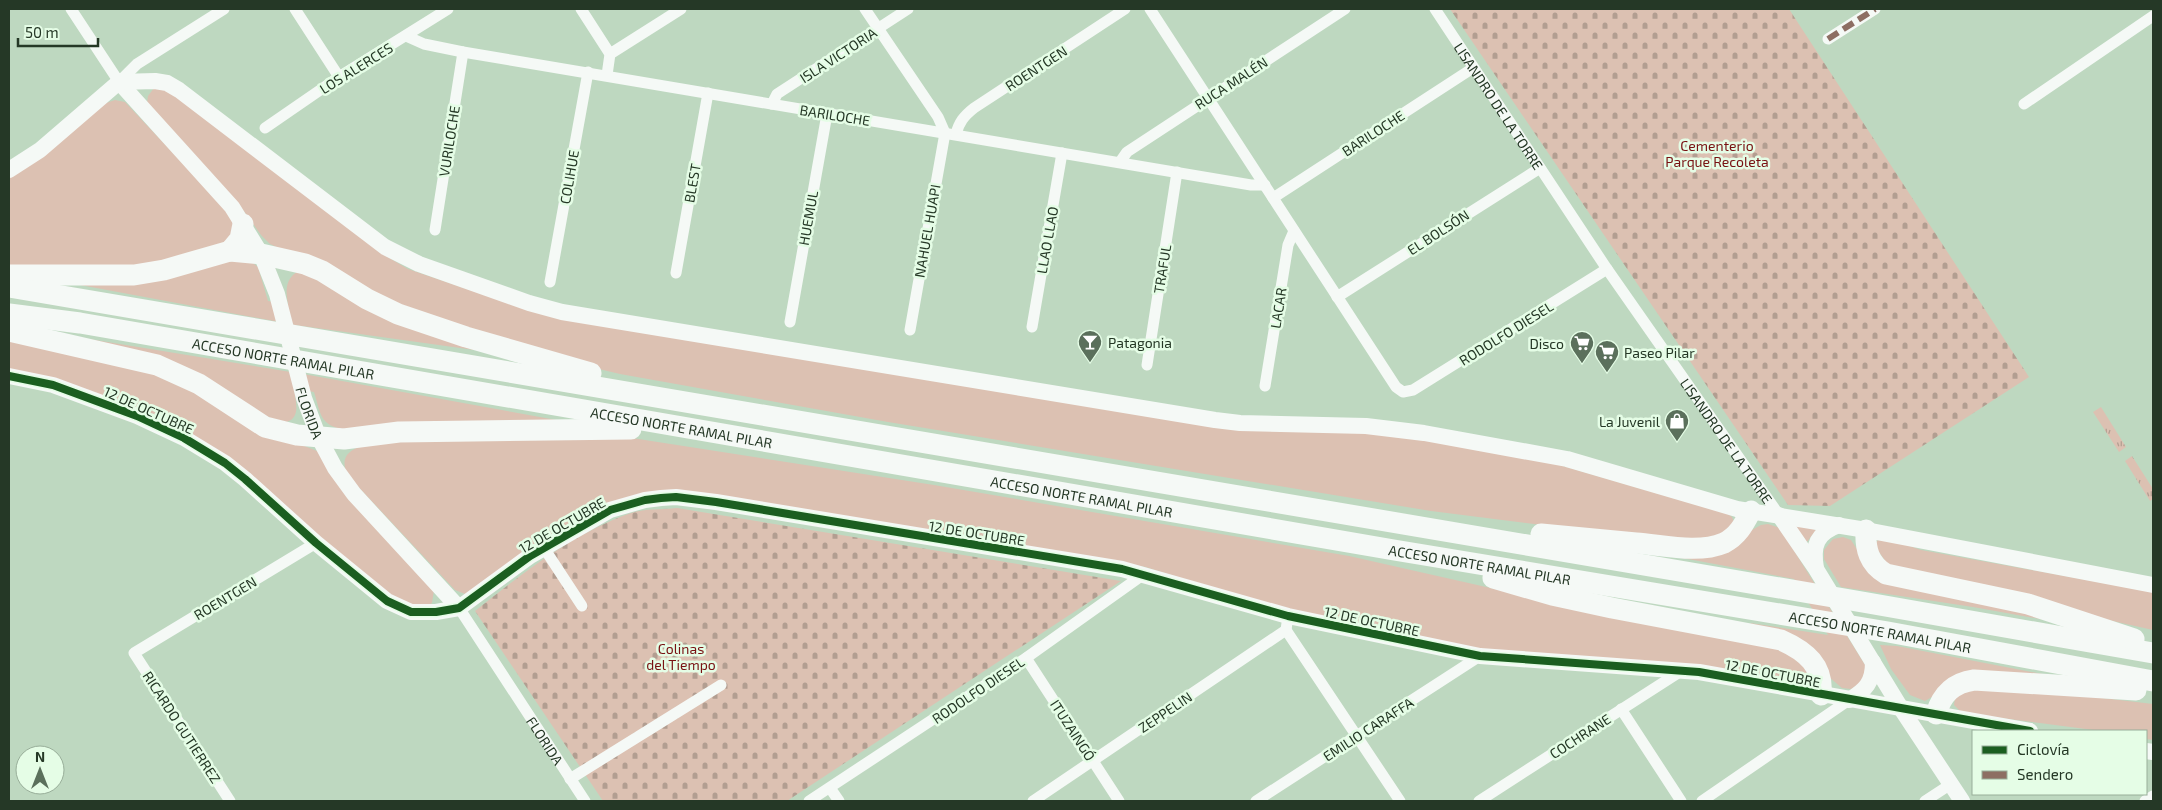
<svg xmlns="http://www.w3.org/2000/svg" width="2162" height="810" viewBox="0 0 2162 810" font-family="'Exo 2',sans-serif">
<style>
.green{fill:#dcc1b2}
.cemetery{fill:url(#cemetery-stones)}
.park{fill:url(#park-tufts)}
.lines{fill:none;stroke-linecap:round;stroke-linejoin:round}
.street{stroke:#f5f9f6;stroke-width:11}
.secondary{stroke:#f5f9f6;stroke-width:16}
.highway{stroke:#f5f9f6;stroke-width:21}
.quiet{stroke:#8d6e63;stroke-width:6;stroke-dasharray:12 6;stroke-linecap:butt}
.cycleway-casing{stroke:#e5fde6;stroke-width:11}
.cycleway{stroke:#1b5e20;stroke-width:8}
.labels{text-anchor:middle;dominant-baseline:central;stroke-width:5;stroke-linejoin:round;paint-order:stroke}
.street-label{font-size:14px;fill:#253826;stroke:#e5fde6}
.park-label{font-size:14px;fill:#781112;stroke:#e5fde6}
.poi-label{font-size:14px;fill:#253826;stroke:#e5fde6;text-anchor:start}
</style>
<defs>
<pattern id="cemetery-stones" width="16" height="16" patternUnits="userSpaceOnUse" patternTransform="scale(1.25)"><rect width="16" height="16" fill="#dcc1b2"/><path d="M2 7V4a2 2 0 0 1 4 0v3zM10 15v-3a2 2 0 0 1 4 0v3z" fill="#b29e91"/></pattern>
<pattern id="park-tufts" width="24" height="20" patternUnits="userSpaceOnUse" patternTransform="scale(1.25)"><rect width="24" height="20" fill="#dcc1b2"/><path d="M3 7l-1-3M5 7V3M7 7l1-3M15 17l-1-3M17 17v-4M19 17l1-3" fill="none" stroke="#b29e91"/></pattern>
</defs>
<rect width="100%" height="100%" fill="#bed8c0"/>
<!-- green -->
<path class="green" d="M154,88l15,2 212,163 27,16 94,32 670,116 210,15 150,25 196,57 4,3 2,5 -19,19 -133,-11 -151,-19 -543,-89 -268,-48 -76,-18 -113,-36 -161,-76 -9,-9 -21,-29 -93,-103 1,-7z
M115,100l10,2 99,105 10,15 -2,19 -78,24 -145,1v-89l91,-72z
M232,259l21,4 5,4 10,34 20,3c-3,-14 -2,-27 11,-33l190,81 -194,-27 -247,-46z
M9,336l135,31 153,76 20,8 117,139 -2,13c-17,12 -44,-11 -58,-20l-143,-122 -222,-91z
M89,339l220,36 264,48 -229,7c-25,-6 -23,-16 -30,-38l-20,-3c2,14 8,31 -12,34z
M632,438l302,47 415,71 278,63 165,32 21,28 -6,6 -302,-30 -215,-44 -145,-44 -30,-6 -466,-68 -184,101 -10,-4 -107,-114c-15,-30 22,-32 42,-36z
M1792,522l24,8 -9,12z
M1768,524l12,4 87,140 -1,12 -15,9 -9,-1 -13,-11 -79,-54 78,12 -34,-56 -106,-20 -71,-10 51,2 82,-20 11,-6z
M1843,537l8,3 13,20 198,63 -89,-16 -132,-20 -17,-28v-9l9,-11z
M1878,540l18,1 25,9 232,42v38l-260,-58 -19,-27z
M1880,645l17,1 171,33 -126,12 -17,10 -15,-6 -19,-26z
M1968,688l109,7 76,9v36l-7,-1v-8h-45l-139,-18 -8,-8 1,-7z"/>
<!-- cemetery -->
<path class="cemetery" d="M1450,9h339l240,368 -199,129 -42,-1z
M677,508l444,73 -334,220h-184l-128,-190c48,-38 98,-78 156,-98 14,-5 32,-3 46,-5z"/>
<!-- park -->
<path class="park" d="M2101,407l25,40 -7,5 -26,-40z
M2132,456l21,33v10l-3,2 -25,-40z"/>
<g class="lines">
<!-- street -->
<g class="street">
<path d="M71,9l48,73 18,-18 87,-55"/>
<path d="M295,9l44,68"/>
<path d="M581,9l29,45 -3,21"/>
<path d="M865,9l73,108 7,16 -35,197"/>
<path d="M1150,9l246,378 7,5 10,-2 194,-121"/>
<path id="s1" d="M1435,9l172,260 172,246"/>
<path d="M406,36l18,8 39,8 788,133h14"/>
<path d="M1828,39l47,-30"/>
<path d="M610,54l71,-45"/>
<path d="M772,104l5,-10 131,-85"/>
<path d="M2024,104l129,-88"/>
<path d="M265,128l74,-51 109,-68"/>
<path d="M956,134c3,-12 8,-18 18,-26l151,-99"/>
<path d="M1120,162l7,-10 218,-143"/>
<path d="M1273,198l200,-130"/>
<path d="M435,230l28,-178"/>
<path d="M676,273l32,-180"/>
<path d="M550,282l38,-210"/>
<path d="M1337,297l203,-129"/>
<path d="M790,322l37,-208"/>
<path d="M1032,327l30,-174"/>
<path d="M1147,365l30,-193"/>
<path d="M1265,386l23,-141 6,-14"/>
<path d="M544,548l38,58"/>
<path id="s2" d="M459,608l126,193"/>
<path d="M1286,630l114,171"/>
<path d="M1026,658l93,143"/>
<path d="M1621,709l60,92"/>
<path d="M570,779l151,-94"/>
<path d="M830,788l9,13"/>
<path d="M230,801l-96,-148 182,-110"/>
<path d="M809,801l217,-143 118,-84"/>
<path d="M1033,801l253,-171 2,-14"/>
<path d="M1256,801l224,-145"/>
<path d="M1479,801l202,-130"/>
<path d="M1702,801l147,-101"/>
<path d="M1925,801l26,-17"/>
<path d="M2145,801l8,-5"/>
</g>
<!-- secondary -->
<g class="secondary">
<path id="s3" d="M119,82l113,125 29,47 16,40 27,104 15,40 16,30 19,26 105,114"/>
<path d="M9,170l31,-20 79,-68 36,-1 12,2 12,7 206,157 34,17 110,39 33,9 653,108 25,3 126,3 58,7 143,26 170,50 129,21 287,55"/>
<path d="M9,376l44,9 84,31 47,22 41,25 20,16 71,64 71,58 24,11h25l23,-4 71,-52 80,-46 35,-10 16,-2 15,-1 40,5 406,67 166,47 192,40 219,16 331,59"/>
<path d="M1779,515l37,54 86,141 60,91"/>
<path d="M1816,568c-4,-23 1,-35 23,-43"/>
<path d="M1849,700c17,-10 24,-18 24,-38"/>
<path d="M2146,751l7,1"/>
</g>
<!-- highway -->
<g class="highway">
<path d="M230,251l10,-12 3,-15"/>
<path d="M9,275h125l30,-5 66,-19 31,3 44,10 17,7 45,28 31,15 68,23 125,36"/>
<path d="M9,287l1859,316 285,50"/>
<path id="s4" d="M9,314l71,9 1314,227 494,82 265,49"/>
<path d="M9,331l148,34 42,19 66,43 32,8 47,4 55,-7 232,-3"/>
<path d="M1866,530c-1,19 3,34 20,44l142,30 106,35"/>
<path d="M1541,534c32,3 64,6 95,9 27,2 62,11 88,0 14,-7 20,-19 27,-32"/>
<path d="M1493,578l59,17 60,13 169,32c25,11 43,26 40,55"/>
<path d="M1936,714c6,-20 17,-31 38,-34l162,10"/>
</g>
<!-- quiet -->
<path class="quiet" d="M1828,39l47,-30"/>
<!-- cycleway casing -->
<g class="cycleway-casing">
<path id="cycleway" d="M9,376l44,9 84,31 47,22 41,25 20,16 71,64 71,58 24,11h25l23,-4 71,-52 80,-46 35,-10 16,-2 15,-1 40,5 406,67 166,47 192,40 219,16 331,59"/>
</g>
<!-- cycleway -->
<use href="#cycleway" class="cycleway"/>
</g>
<!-- icons -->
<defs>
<g id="bar-pin" transform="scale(1.25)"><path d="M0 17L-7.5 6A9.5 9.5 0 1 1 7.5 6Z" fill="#5b705c" stroke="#e5fde6"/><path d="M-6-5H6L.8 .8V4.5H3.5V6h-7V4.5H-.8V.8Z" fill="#fff"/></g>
<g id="supermarket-pin" transform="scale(1.25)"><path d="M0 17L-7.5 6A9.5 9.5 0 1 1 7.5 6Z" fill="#5b705c" stroke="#e5fde6"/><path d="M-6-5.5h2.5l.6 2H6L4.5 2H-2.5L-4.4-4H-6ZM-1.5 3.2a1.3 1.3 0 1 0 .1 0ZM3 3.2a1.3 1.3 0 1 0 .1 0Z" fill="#fff"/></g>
<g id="shop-pin" transform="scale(1.25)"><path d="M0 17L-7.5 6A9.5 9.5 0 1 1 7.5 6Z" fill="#5b705c" stroke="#e5fde6"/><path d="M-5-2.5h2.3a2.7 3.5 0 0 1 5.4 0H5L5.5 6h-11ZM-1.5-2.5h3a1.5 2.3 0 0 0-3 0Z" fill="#fff"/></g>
</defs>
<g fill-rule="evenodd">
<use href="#bar-pin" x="1090" y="342"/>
<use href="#supermarket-pin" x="1582" y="343"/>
<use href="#supermarket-pin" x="1607" y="352"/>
<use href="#shop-pin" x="1677" y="421"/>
</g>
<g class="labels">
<!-- street labels -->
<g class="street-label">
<text transform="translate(838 55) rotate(-33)">ISLA VICTORIA</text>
<text transform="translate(356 68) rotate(-32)">LOS ALERCES</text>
<text transform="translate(1036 68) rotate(-33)">ROENTGEN</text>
<text transform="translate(1231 83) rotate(-33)">RUCA MALÉN</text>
<text stroke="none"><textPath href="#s1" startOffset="116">LISANDRO DE LA TORRE</textPath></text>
<text transform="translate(835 115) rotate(9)">BARILOCHE</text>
<text transform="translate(1373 133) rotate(-33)">BARILOCHE</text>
<text transform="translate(449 141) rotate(-81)">VURILOCHE</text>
<text transform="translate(569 177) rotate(-80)">COLIHUE</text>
<text transform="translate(692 183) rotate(-80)">BLEST</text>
<text transform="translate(808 218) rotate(-80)">HUEMUL</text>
<text transform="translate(927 231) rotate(-80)">NAHUEL HUAPI</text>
<text transform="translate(1438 232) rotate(-33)">EL BOLSÓN</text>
<text transform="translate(1047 240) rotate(-80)">LLAO LLAO</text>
<text transform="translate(1162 269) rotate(-81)">TRAFUL</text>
<text transform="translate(1278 308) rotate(-81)">LACAR</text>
<text transform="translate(1506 333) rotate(-32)">RODOLFO DIESEL</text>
<text stroke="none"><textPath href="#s4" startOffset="278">ACCESO NORTE RAMAL PILAR</textPath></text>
<text transform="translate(149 410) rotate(24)">12 DE OCTUBRE</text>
<text stroke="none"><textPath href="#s3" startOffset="390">FLORIDA</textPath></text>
<text stroke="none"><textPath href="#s4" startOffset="682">ACCESO NORTE RAMAL PILAR</textPath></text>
<text stroke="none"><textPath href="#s1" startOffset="521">LISANDRO DE LA TORRE</textPath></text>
<text stroke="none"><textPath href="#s4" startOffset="1088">ACCESO NORTE RAMAL PILAR</textPath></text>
<text transform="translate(562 525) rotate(-30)">12 DE OCTUBRE</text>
<text transform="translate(977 533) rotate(9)">12 DE OCTUBRE</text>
<text stroke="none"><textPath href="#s4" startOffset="1492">ACCESO NORTE RAMAL PILAR</textPath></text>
<text transform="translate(225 598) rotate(-31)">ROENTGEN</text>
<text transform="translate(1372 621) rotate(12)">12 DE OCTUBRE</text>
<text stroke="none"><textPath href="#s4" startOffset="1898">ACCESO NORTE RAMAL PILAR</textPath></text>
<text transform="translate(1773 673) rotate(11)">12 DE OCTUBRE</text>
<text transform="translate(978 690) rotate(-34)">RODOLFO DIESEL</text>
<text transform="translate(1165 712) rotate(-34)">ZEPPELIN</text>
<text transform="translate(182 727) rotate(57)">RICARDO GUTIERREZ</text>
<text transform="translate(1368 729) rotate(-33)">EMILIO CARAFFA</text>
<text transform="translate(1073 730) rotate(57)">ITUZAINGÓ</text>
<text transform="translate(1580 736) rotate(-33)">COCHRANE</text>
<text stroke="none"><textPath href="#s2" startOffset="158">FLORIDA</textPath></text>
</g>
<!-- park labels -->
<g class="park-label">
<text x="1717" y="145">Cementerio<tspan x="1717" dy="16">Parque Recoleta</tspan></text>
<text x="681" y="648">Colinas<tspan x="681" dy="16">del Tiempo</tspan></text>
</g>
<!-- poi labels -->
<g class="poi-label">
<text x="1108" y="342">Patagonia</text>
<text x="1564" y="343" text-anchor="end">Disco</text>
<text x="1624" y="352">Paseo Pilar</text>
<text x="1660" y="421" text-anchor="end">La Juvenil</text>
</g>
</g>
<!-- border -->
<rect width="2162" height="810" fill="none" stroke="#253826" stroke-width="20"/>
<!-- legend -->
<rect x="1972" y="730" width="175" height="65" fill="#e5fde6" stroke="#98ae99"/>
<rect x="1982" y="746" width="25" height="8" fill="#1b5e20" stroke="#98ae99"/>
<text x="2017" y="755" font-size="15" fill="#253826">Ciclovía</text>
<rect x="1982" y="771" width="25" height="8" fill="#8d6e63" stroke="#98ae99"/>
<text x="2017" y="780" font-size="15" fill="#253826">Sendero</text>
<!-- north arrow -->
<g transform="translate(40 770)"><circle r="24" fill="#e5fde6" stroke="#98ae99"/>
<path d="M0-4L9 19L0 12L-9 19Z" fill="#5b705c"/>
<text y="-8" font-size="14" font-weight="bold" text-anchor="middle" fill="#253826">N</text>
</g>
<!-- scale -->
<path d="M18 38v8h80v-8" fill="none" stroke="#253826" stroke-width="2.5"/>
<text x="25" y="38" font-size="15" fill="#253826" stroke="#e5fde6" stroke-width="4" paint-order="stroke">50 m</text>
</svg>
